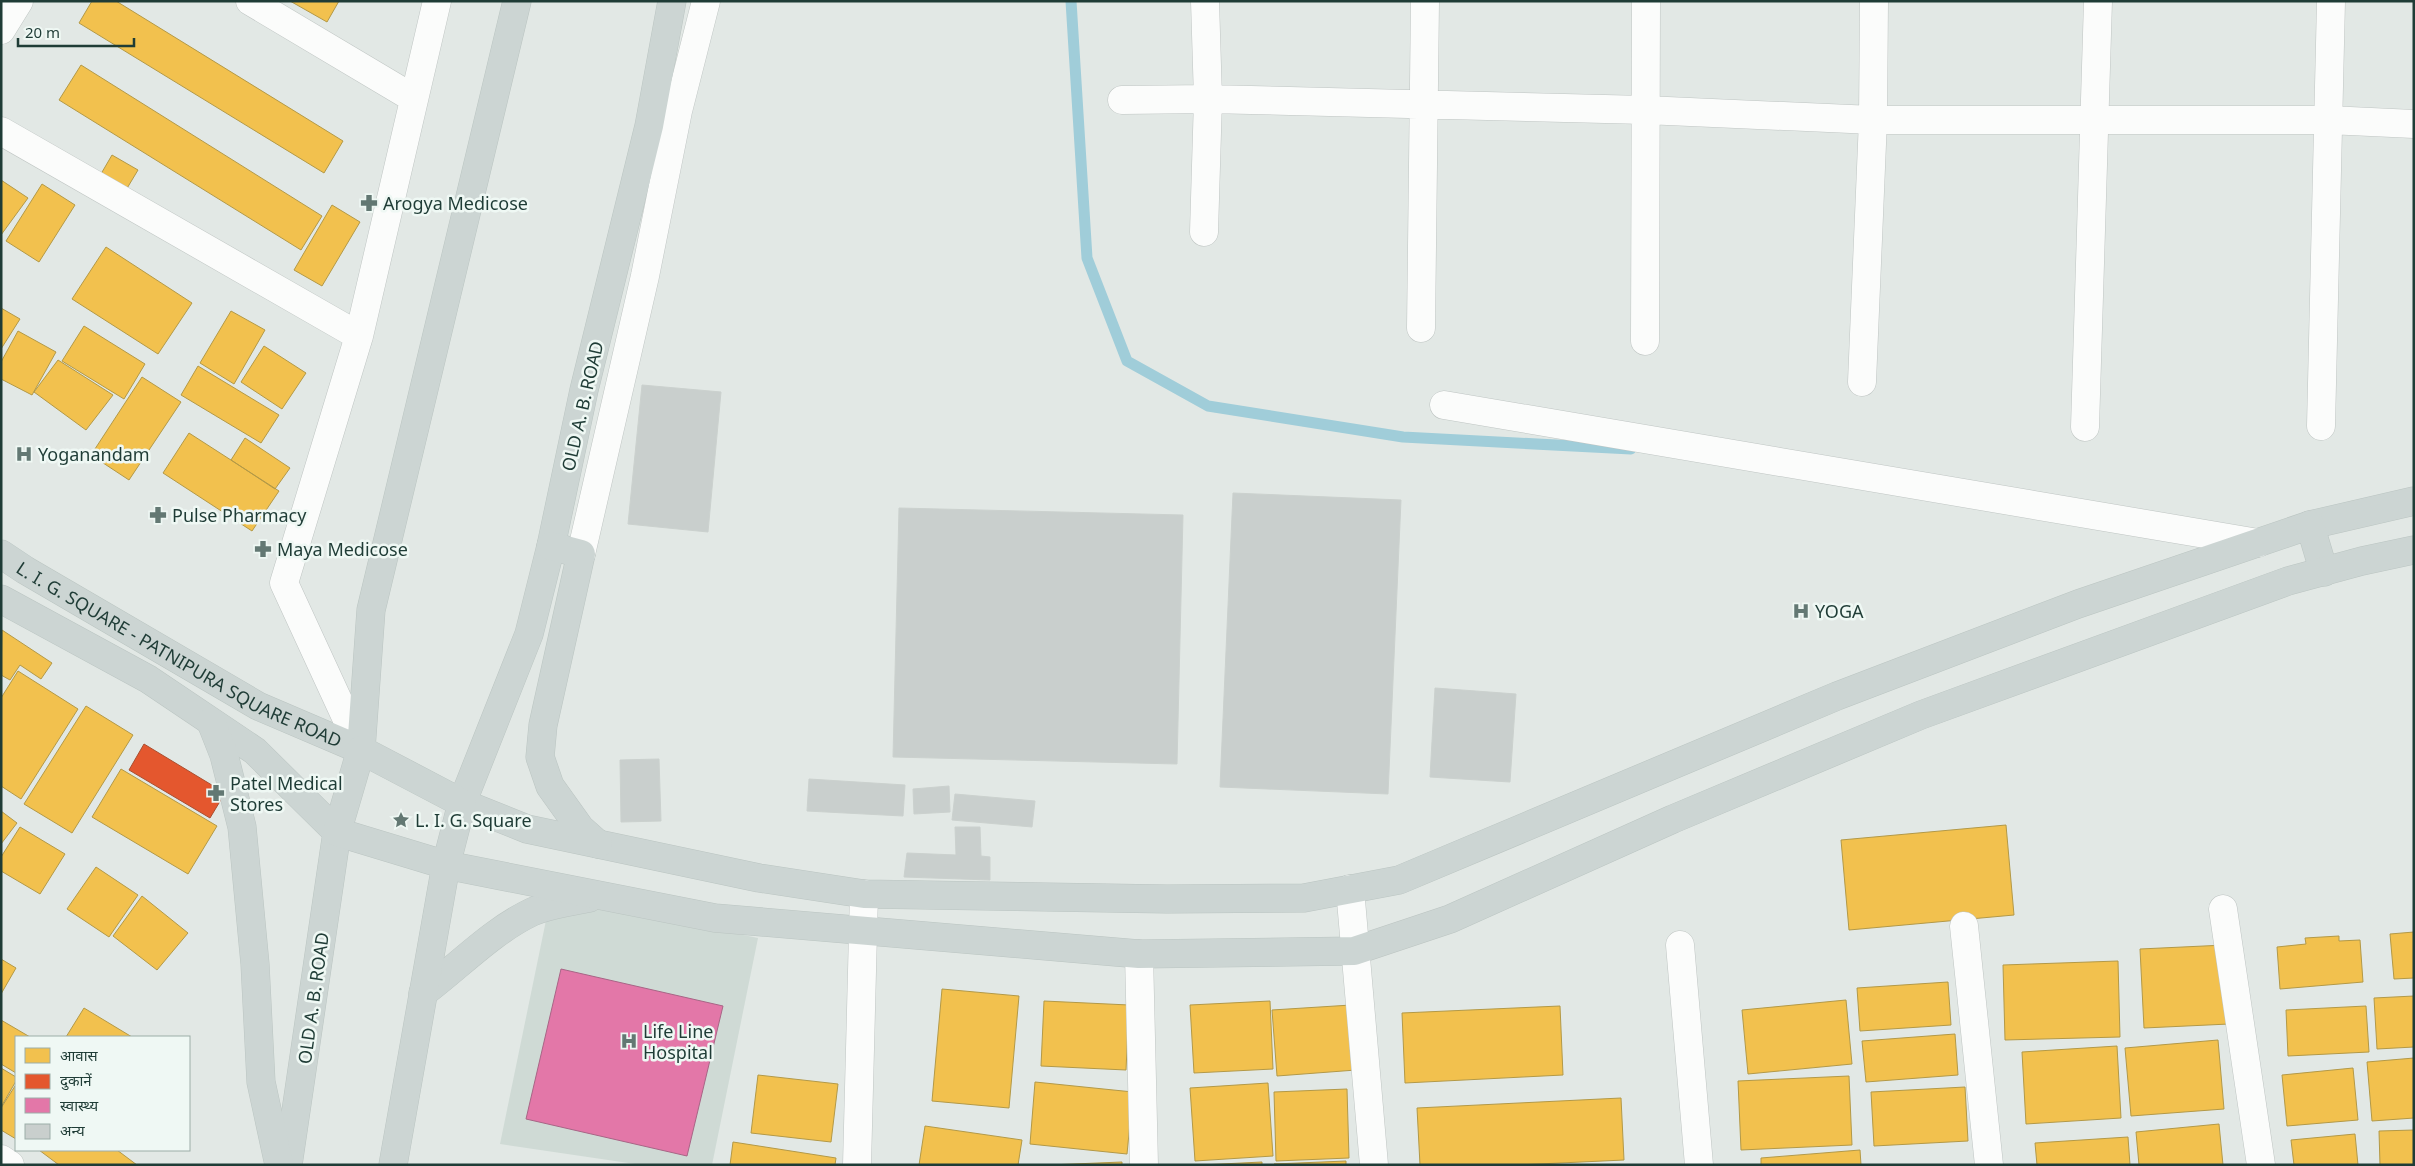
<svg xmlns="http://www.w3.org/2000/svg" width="2415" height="1166" viewBox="0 0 2415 1166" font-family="'Noto Sans','Noto Sans Devanagari',sans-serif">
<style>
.built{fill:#cfdad5}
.homes{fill:#f2c14e;stroke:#b39947}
.shops{fill:#e4572e;stroke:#a94f30}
.health{fill:#e377a8;stroke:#a86586}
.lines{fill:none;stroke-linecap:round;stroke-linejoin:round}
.stream{stroke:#a0cdd9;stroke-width:11}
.building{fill:#c9cfcd;stroke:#cbd1ce}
.minor-casing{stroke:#bfc5c3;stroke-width:29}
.major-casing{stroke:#bbc5c2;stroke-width:29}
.minor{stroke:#fbfcfb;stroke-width:28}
.major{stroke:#ccd5d3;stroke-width:28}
.labels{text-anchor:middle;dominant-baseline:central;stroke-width:5;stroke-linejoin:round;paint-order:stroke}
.poi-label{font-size:18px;fill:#1f3c36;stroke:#eff8f4;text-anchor:start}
.street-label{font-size:18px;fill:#1f3c36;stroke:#eff8f4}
</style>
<rect width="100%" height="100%" fill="#e2e8e5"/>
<!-- built -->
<path class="built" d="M551,896l207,42 -46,227h-70l-142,-21z"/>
<!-- homes -->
<path class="homes" d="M92,1h24l227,140 -19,32 -245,-150z
M290,1h49l-12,21z
M81,65l241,151 -21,34 -242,-150z
M112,155l26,15 -15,25 -25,-16z
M1,180l27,18 -27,37z
M42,184l33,21 -36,57 -33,-21z
M332,205l28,17 -38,64 -28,-16z
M106,247l86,56 -34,51 -86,-55z
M1,308l19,11 -19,30z
M231,311l34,19 -31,54 -34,-21z
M84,326l61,38 -21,35 -62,-38z
M18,331l38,21 -24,43 -31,-16v-17z
M264,346l42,27 -24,36 -41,-27z
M58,360l55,35 -27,35 -52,-38z
M198,366l81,49 -18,28 -80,-48z
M142,377l39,25 -52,78 -38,-25z
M189,433l90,58 -27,40 -89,-58z
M245,438l45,30 -15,21 -44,-29z
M2,630l50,33 -11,16 -21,-14 -10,15 -9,-5z
M18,671l60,38 -57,90 -20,-13v-88z
M86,706l47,29 -61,98 -48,-29z
M121,769l96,57 -29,48 -96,-57z
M1,811l16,12 -16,21z
M2006,825l8,90 -165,15 -8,-90z
M20,827l45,27 -25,40 -39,-23v-14z
M96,867l42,28 -29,42 -42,-28z
M142,896l46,37 -31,37 -44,-34z
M2414,932v46l-20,1 -4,-45z
M2339,936v5l21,-1 3,42 -83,7 -3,-42 29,-3 -1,-6z
M2225,945l4,79 -85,4 -4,-79z
M1,959l15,9 -15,26z
M2118,961l2,76 -115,3 -2,-75z
M1948,982l3,43 -91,6 -3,-43z
M942,989l77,7 -10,112 -77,-7z
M2414,996v51l-37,2 -3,-51z
M1846,1000l6,64 -104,10 -6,-64z
M1044,1001l85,4 -3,65 -85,-4z
M1270,1001l3,68 -79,4 -4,-68z
M1351,1005l5,65 -79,6 -5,-66z
M1560,1006l3,69 -158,8 -3,-70z
M2366,1006l3,46 -81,4 -2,-46z
M84,1008l48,29h-66z
M1,1020l29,17h-14v36l-15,-9z
M1955,1034l3,41 -92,7 -4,-41z
M2218,1040l6,69 -93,7 -6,-68z
M2117,1046l4,72 -95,6 -4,-72z
M2414,1058v60l-42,3 -5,-59z
M1,1068l15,9v4l-15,26z
M2353,1068l5,52 -71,6 -5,-51z
M758,1075l80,9 -7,58 -80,-9z
M1849,1076l3,69 -111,5 -3,-69z
M1035,1082l98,10 -6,62 -97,-10z
M1268,1083l5,73 -78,5 -5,-73z
M15,1086h1v53l-15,-9v-22z
M1965,1087l3,54 -94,5 -3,-54z
M1347,1089l2,69 -73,3 -2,-69z
M1621,1098l3,62 -107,5h-97l-3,-57z
M2219,1124l4,41h-84l-3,-33z
M925,1126l97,14 -4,25h-99z
M2414,1130v35h-34l-1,-34z
M2355,1134l3,31h-64l-3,-25z
M2128,1137l2,28h-93l-2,-22z
M733,1142l103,16 -1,7h-105z
M39,1150h78l20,15h-78z
M1860,1150l1,15h-100v-7z
M1346,1161v4l-72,-1z
M1122,1162v3h-73z
M1262,1162v3h-61z"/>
<!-- shops -->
<path class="shops" d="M144,744l81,49 -15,25 -81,-48z"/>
<!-- health -->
<path class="health" d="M561,969l162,37 -36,150 -161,-37z"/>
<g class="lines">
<!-- stream -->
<path class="stream" d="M1071,1l16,257 40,103 81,45 195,31 228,12"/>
</g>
<!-- building -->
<path class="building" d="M642,385l79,7 -13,140 -80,-8z
M1233,493l168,7 -13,294 -168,-7z
M899,508l284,7 -6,249 -284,-7z
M1435,688l81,6 -6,88 -80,-5z
M659,759l2,62 -40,1 -1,-62z
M809,779l96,6 -2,31 -96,-5z
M949,786l1,26 -36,2 -1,-25z
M955,794l80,7 -3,26 -80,-7z
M955,827h25l1,29 9,1v23l-86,-3 3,-24 49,2z"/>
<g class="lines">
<!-- minor casing -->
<g class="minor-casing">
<path id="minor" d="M250,1l163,97
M1,30l18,-29
M1122,100l86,-1 437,11 228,10h455l86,4
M1,131l358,205
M1204,232l4,-133 -3,-98
M1421,328l4,-327
M1645,341l1,-340
M1862,382l11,-262 1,-119
M1444,405l814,138
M2321,426l10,-425
M2085,427l13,-426
M581,554l64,-278 33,-165 28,-110
M361,750l-77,-167 75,-247 78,-335
M1350,889l24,276
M2223,909l38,256
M1964,926l25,239
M1680,945l19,220
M1139,954l5,211
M1,1159l9,6
M857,1165l7,-271"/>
</g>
<!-- major casing -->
<g class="major-casing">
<g id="major">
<path d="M672,1l-23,125 -65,264 -33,156 -22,88 -67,169 65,26 232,49 105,16 303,5 137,-1 95,-18 438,-184 241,-92 232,-79 104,-24"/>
<path d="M2310,525l14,47"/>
<path d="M551,546l30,8 -38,171 -3,32 10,29 30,42 18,16"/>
<path id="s1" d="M1,554l24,16 233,136 103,44 10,-140 146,-609"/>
<path d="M1,599l147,80 107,72 82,81 -49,333"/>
<path d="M211,722l13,33 18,72 13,137 6,118 18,83"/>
<path d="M423,993c36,-27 69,-62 109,-81 17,-8 38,-10 57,-14"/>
<path d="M393,1165l53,-300 16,-62 -101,-53 -24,82 109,33 269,53 424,36 215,-3 96,-32 223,-100 248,-104 367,-134 74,-20 52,-11"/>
</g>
</g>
<!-- minor -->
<use href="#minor" class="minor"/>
<!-- major -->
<use href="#major" class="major"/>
</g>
<!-- icons -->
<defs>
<g id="pharmacy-bare" transform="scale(1.35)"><path d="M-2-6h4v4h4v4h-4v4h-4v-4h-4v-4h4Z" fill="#637873" stroke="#eff8f4" stroke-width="2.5" paint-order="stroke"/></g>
<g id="hospital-bare" transform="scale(1.35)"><path d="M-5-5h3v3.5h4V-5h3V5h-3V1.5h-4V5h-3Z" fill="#637873" stroke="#eff8f4" stroke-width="2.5" paint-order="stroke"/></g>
<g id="sight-bare" transform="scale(1.35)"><path d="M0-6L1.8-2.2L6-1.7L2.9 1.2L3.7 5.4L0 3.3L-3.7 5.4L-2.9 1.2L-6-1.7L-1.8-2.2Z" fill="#637873" stroke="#eff8f4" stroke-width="2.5" paint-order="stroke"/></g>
</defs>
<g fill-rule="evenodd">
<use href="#pharmacy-bare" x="369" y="203"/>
<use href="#hospital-bare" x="24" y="454"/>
<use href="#pharmacy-bare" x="158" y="515"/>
<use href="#pharmacy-bare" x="263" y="549"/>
<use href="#hospital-bare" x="1801" y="611"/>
<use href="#pharmacy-bare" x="216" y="793"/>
<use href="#sight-bare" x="401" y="820"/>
<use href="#hospital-bare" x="629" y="1041"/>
</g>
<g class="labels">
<!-- poi labels -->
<g class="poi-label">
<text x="383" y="203">Arogya Medicose</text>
<text x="38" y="454">Yoganandam</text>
<text x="172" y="515">Pulse Pharmacy</text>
<text x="277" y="549">Maya Medicose</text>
<text x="1815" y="611">YOGA</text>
<text x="230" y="783">Patel Medical<tspan x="230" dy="21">Stores</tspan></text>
<text x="415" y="820">L. I. G. Square</text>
<text x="643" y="1031">Life Line<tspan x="643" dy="21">Hospital</tspan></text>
</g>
<!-- street labels -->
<g class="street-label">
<text transform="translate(582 406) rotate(-77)">OLD A. B. ROAD</text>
<text stroke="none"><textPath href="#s1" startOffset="205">L. I. G. SQUARE - PATNIPURA SQUARE ROAD</textPath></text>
<text transform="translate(313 998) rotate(-82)">OLD A. B. ROAD</text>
</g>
</g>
<!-- border -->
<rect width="2415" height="1166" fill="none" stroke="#1f3c36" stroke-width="5"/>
<!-- legend -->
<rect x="15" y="1036" width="175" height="115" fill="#eff8f4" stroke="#9cada8"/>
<rect x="25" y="1048" width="25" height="15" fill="#f2c14e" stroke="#9cada8"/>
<text x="60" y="1061" font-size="15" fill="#1f3c36">आवास</text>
<rect x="25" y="1074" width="25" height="15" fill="#e4572e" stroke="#9cada8"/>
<text x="60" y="1086" font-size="15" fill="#1f3c36">दुकानें</text>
<rect x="25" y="1098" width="25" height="15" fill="#e377a8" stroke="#9cada8"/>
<text x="60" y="1111" font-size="15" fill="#1f3c36">स्वास्थ्य</text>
<rect x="25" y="1124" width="25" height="15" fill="#c9cfcd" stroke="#9cada8"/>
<text x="60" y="1136" font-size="15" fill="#1f3c36">अन्य</text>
<!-- scale -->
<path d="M18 38v8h116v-8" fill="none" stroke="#1f3c36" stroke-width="2.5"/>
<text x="25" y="38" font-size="15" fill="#1f3c36" stroke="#eff8f4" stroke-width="4" paint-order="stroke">20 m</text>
</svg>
